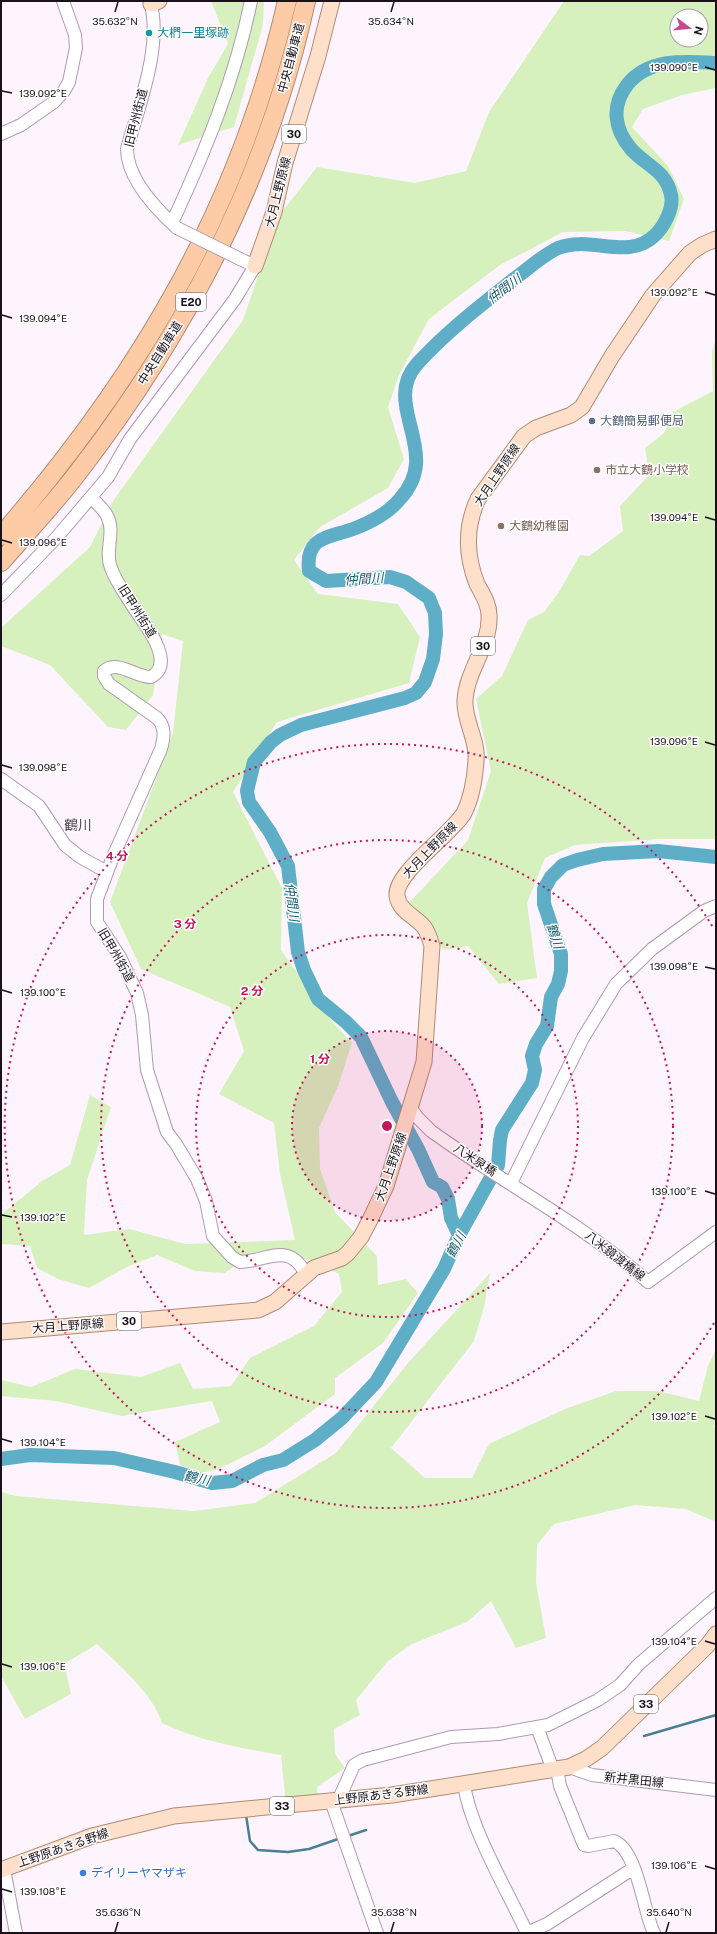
<svg xmlns="http://www.w3.org/2000/svg" width="717" height="1934" viewBox="0 0 717 1934" font-family="'Public Sans','Noto Sans JP',sans-serif">
<style>
.green{fill:#d6f1bd;fill-rule:evenodd}
.lines{fill:none;stroke-linecap:round;stroke-linejoin:round}
.stream{stroke:#4a7f94;stroke-width:2.5}
.river{stroke:#5faec8;stroke-width:14}
.minor-casing{stroke:#b099b2;stroke-width:14}
.major-casing{stroke:#ae8b75;stroke-width:17}
.highway-casing{stroke:#ae8b75;stroke-width:20}
.minor{stroke:#fff;stroke-width:12}
.major{stroke:#fee0ca;stroke-width:15}
.highway{stroke:#fdcca6;stroke-width:18}
.minor-bridge-casing{stroke:#b099b2;stroke-width:14;stroke-linecap:butt}
.minor-bridge{stroke:#fff;stroke-width:12}
.ticks{fill:none;stroke:#1a111a;stroke-width:1.5}
.ring{fill:none;stroke:#c2185b;stroke-width:2;stroke-dasharray:2 4}
.culture-dot{fill:#0f9aa8;stroke:#fff;stroke-width:1.5}
.service-dot{fill:#5c6f8a;stroke:#fff;stroke-width:1.5}
.education-dot{fill:#8d6e63;stroke:#fff;stroke-width:1.5}
.shop-dot{fill:#3f7fe0;stroke:#fff;stroke-width:1.5}
.labels{text-anchor:middle;dominant-baseline:central;stroke-width:3;stroke-linejoin:round;paint-order:stroke}
.shield{fill:#fff;stroke:#5f585f;stroke-width:1}
.shield-label{font-size:11px;font-weight:bold;fill:#1a111a}
.culture-label{font-size:12px;fill:#0d838f;stroke:#fff;text-anchor:start}
.street-label{font-size:12px;fill:#1a111a;stroke:#fff}
.service-label{font-size:12px;fill:#4e5e75;stroke:#fff;text-anchor:start}
.education-label{font-size:12px;fill:#785e54;stroke:#fff;text-anchor:start}
.shop-label{font-size:12px;fill:#366cbe;stroke:#fff;text-anchor:start}
.water-label{font-size:13px;font-style:italic;fill:#195a6c;stroke:#fff}
.quarter-label{font-size:14px;fill:#564258;stroke:#fff}
.ticks-label{font-size:10px;text-anchor:middle;fill:#1a111a;stroke:#fff;stroke-width:3;stroke-linejoin:round;paint-order:stroke}
.centre{fill:#c2185b;stroke:#fff;stroke-width:2}
.ring-label{font-size:12px;text-anchor:middle;font-weight:bold;fill:#c2185b;stroke:#fff;stroke-width:3;stroke-linejoin:round;paint-order:stroke}
</style>
<rect width="100%" height="100%" fill="#fef4fe"/>
<!-- green -->
<path class="green" d="M211,1h53l-1,24 -29,102 -56,18 30,-67 20,-34z
M564,1h152v87l-34,7 -39,14 -11,18 36,39 16,33 -15,42 -44,-10 -62,1 -63,33 -71,54 -30,56 -11,32 16,52 -16,29 -68,39 -26,33 24,34 80,10 22,33 -11,46 -132,39 -44,70 49,96 -1,62 48,68 23,25 -14,43 -19,42 1,41 15,43 42,44 1,29 28,-6 12,14 -35,50 -48,35v16l-70,52 -47,23 -16,4 -22,-8 -5,-23 45,-20 -8,-21 -90,15 -66,-15 -55,-5v-16l30,7 44,-18 66,8 39,-14 13,26 38,-3 19,-28 64,-32 28,-34 -3,-18 -26,-12 -21,-7 -49,5 -18,13 -30,-2 -38,-16 -30,12 -38,21 -31,-9 -21,-11 -7,-22 -29,-2v-29l41,-34 28,-16 20,-70 21,12 -24,73 -3,55 45,-6 56,15 110,-4 -15,-66 -6,-51 -55,-29 25,-43 -14,-44 -89,-38 -31,-67 63,-169 10,-92 -21,-7 -9,61 -27,35 -18,-3 -58,-62 -49,-19v-18l89,-81 23,-46 130,-181 35,-103 39,-50 98,16 51,-12 23,-59zM677,16h24v24h-24z
M716,338v501h-57l-84,6 -30,13 -18,45 10,75 -38,6 -31,-38 -24,4 -36,-46 60,-64 23,-69 -15,-72 26,-23 26,-56 16,-8 15,-20 21,-37 9,1 34,-25 -3,-25 29,-31 -4,-27 19,-15 9,-21 40,-21 -1,-39z
M490,1273l-6,34 -10,34 -83,107 34,30h47l17,-34 76,-35 51,-18h42l41,10 9,-35 8,-17v74l-3,4 3,1v94l-30,-13 -51,-4 -81,19 -17,21 -1,38 10,55 -30,10 -25,-47 -24,21 -55,22 -24,17 -32,39 4,15 -26,14 1,25 10,14 -28,19 1,15 -32,3 -5,-50c-41,-7 -82,-14 -119,-32 -8,-28 -44,-59 -65,-79l-33,20 7,30 -46,25 -24,-43v-184l15,4 178,15 61,-8 81,-50 72,-90z"/>
<g class="lines">
<!-- stream -->
<path class="stream" d="M644,1736l72,-21
M246,1815l4,26 8,9 30,2 21,-3 32,-11
M348,1836l18,-6"/>
<!-- river -->
<path class="river" d="M459,1235l-8,-17 -3,-19 -6,-12 -9,-5 -15,-33 -26,-47 -31,-65 -15,-15 -28,-23 -14,-29 -6,-18 -10,-86 -18,-34 -21,-30 -2,-11 7,-29 17,-20 9,-7 21,-10 104,-27 11,-5 9,-11 8,-23 3,-25 -1,-21 -6,-15 -23,-16 -16,-5 -64,4 -17,-10c-4,-35 19,-33 44,-42 16,-6 35,-16 46,-29 46,-48 -19,-94 18,-136 29,-32 63,-58 97,-85 14,-10 29,-24 44,-31 32,-13 70,13 96,-12 10,-9 20,-28 17,-41 -5,-25 -25,-29 -40,-46 -17,-20 -20,-43 -4,-64 21,-27 58,-24 89,-22
M1,1459l29,-4 84,3 61,14 37,11 20,-2 31,-16 20,-5 32,-20 27,-22 34,-36 68,-113 15,-34 39,-70 2,-25 2,-10 30,-47 3,-13 -3,-14 4,-12 11,-18 4,-29 7,-13 3,-13v-17l-17,-50v-15l7,-12 12,-12 14,-5 26,-6 55,-3 58,6"/>
<!-- minor casing -->
<g class="minor-casing">
<path id="minor" d="M150,1c13,44 -11,104 -23,148 0,30 29,60 50,79
M1,134l20,-9 33,-23 10,-11 5,-9 7,-34 -1,-13 -12,-34
M172,223c33,-71 63,-144 79,-222
M91,497c5,6 13,12 16,19 9,16 -3,35 4,52 5,14 15,27 23,40 10,15 43,55 17,69 -15,1 -33,-18 -47,-6v5l5,8 48,34c9,9 7,20 4,31l-49,110 -15,40v23l23,35 17,36 5,22 5,55 20,62 9,12 21,35 9,22 7,35 19,21 8,5c28,-1 48,-21 66,12
M1,595l56,-58 51,-60 22,-38 105,-140 20,-33 -15,-7
M1,779l38,27 26,39 15,12 27,15
M411,1108l6,9 14,14c72,52 151,92 217,151l68,-50
M511,1183l72,-145 33,-54 36,-35 52,-38 12,-5
M537,1727l16,43
M569,1767l23,8 124,15
M557,1769l3,17 24,59 4,1 26,-5c24,10 29,70 40,92
M464,1784c6,44 43,106 63,149
M331,1801l46,132
M338,1801l16,-36 9,-5 88,-23 47,-3 50,-9 50,-25 22,-15 19,-21 77,-66
M4,1869l12,64
M527,1933l20,-9 87,-56"/>
</g>
<!-- major casing -->
<g class="major-casing">
<path id="major" d="M151,4l8,-3
M255,266l19,-54 11,-49 33,-107 14,-55
M1,1332l257,-22 17,-8 39,-34 28,-10 6,-5 13,-16 9,-17 16,-34 38,-124 8,-116c-2,-7 -4,-14 -8,-19 -9,-11 -25,-16 -27,-31 -3,-23 55,-62 67,-83 8,-16 11,-36 12,-53 2,-20 -12,-39 -11,-59 1,-30 26,-56 24,-86 0,-12 -7,-21 -12,-31 -11,-28 -12,-57 1,-85l46,-63 12,-8 35,-13 11,-8 30,-51 41,-61 37,-42 12,-8 14,-6
M1,1870l91,-34 82,-20 218,-21 177,-28 17,-8 16,-11 105,-102 9,-12"/>
</g>
<!-- highway casing -->
<g class="highway-casing">
<path id="highway" d="M1,536c138,-159 239,-328 286,-535
M1,562c26,-30 54,-59 78,-91 108,-140 189,-297 227,-470"/>
</g>
<!-- minor -->
<use href="#minor" class="minor"/>
<!-- major -->
<use href="#major" class="major"/>
<!-- highway -->
<use href="#highway" class="highway"/>
<!-- minor-bridge casing -->
<g class="minor-bridge-casing">
<path id="minor-bridge" d="M177,228l63,31"/>
</g>
<!-- minor-bridge -->
<use href="#minor-bridge" class="minor-bridge"/>
</g>
<!-- ticks -->
<path class="ticks" d="M115,12l3,-10M391,12l3,-10M705,67l10,3M2,91l10,2M705,292l10,3M2,315l10,3M705,517l10,3M2,540l10,3M705,742l10,3M2,765l10,3M705,967l10,2M2,990l10,3M705,1191l10,3M2,1215l10,2M705,1416l10,3M2,1439l10,3M705,1641l10,3M2,1664l10,3M705,1866l10,3M2,1889l10,3M115,1932l3,-10M391,1932l3,-10M666,1932l3,-10"/>
<!-- distance rings -->
<circle cx="387" cy="1126" r="95" fill="#c2185b" fill-opacity=".12"/>
<g class="ring">
<circle cx="387" cy="1126" r="95"/>
<circle cx="387" cy="1126" r="191"/>
<circle cx="387" cy="1126" r="286"/>
<path d="M714 1323A382 382 0 1 1 714 929"/>
</g>
<!-- markers -->
<circle class="culture-dot" cx="149" cy="33" r="4"/>
<circle class="service-dot" cx="592" cy="421" r="4"/>
<g class="education-dot">
<circle cx="597" cy="470" r="4"/>
<circle cx="501" cy="526" r="4"/>
</g>
<circle class="shop-dot" cx="83" cy="1873" r="4"/>
<g class="labels">
<!-- shield labels -->
<g class="shield">
<rect x="282" y="125" width="24" height="18" rx="3"/>
<rect x="176" y="293" width="30" height="18" rx="3"/>
<rect x="471" y="637" width="24" height="18" rx="3"/>
<rect x="117" y="1312" width="24" height="18" rx="3"/>
<rect x="634" y="1695" width="24" height="18" rx="3"/>
<rect x="270" y="1797" width="24" height="18" rx="3"/>
</g>
<g class="shield-label">
<text x="294" y="134">30</text>
<text x="191" y="302">E20</text>
<text x="483" y="646">30</text>
<text x="129" y="1321">30</text>
<text x="646" y="1704">33</text>
<text x="282" y="1806">33</text>
</g>
<!-- culture labels -->
<g class="culture-label">
<text x="157" y="33">大椚一里塚跡</text>
</g>
<!-- street labels -->
<g class="street-label">
<text transform="translate(291 58) rotate(-75)">中央自動車道</text>
<text transform="translate(136 118) rotate(-76)">旧甲州街道</text>
<text transform="translate(278 192) rotate(-76)">大月上野原線</text>
<text transform="translate(160 353) rotate(-58)">中央自動車道</text>
<text transform="translate(497 475) rotate(-56)">大月上野原線</text>
<text transform="translate(137 611) rotate(58)">旧甲州街道</text>
<text transform="translate(430 850) rotate(-46)">大月上野原線</text>
<text transform="translate(116 955) rotate(60)">旧甲州街道</text>
<text transform="translate(475 1160) rotate(33)">八米泉橋</text>
<text transform="translate(391 1167) rotate(-71)">大月上野原線</text>
<text transform="translate(615 1256) rotate(38)">八米鏡渡橋線</text>
<text transform="translate(68 1326) rotate(-5)">大月上野原線</text>
<text transform="translate(634 1780) rotate(6)">新井黒田線</text>
<text transform="translate(381 1795) rotate(-7)">上野原あきる野線</text>
<text transform="translate(63 1848) rotate(-19)">上野原あきる野線</text>
</g>
<!-- service labels -->
<g class="service-label">
<text x="600" y="421">大鶴簡易郵便局</text>
</g>
<!-- education labels -->
<g class="education-label">
<text x="605" y="470">市立大鶴小学校</text>
<text x="509" y="526">大鶴幼稚園</text>
</g>
<!-- shop labels -->
<g class="shop-label">
<text x="91" y="1873">デイリーヤマザキ</text>
</g>
<!-- water labels -->
<g class="water-label">
<text transform="translate(504 289) rotate(-37)">仲間川</text>
<text transform="translate(364 579) rotate(-4)">仲間川</text>
<text transform="translate(292 902) rotate(83)">仲間川</text>
<text transform="translate(555 936) rotate(71)">鶴川</text>
<text transform="translate(456 1245) rotate(-62)">鶴川</text>
<text transform="translate(197 1478) rotate(12)">鶴川</text>
</g>
<!-- quarter labels -->
<g class="quarter-label">
<text x="78" y="825">鶴川</text>
</g>
</g>
<g class="ticks-label">
<text x="115" y="25">35.632°N</text>
<text x="391" y="25">35.634°N</text>
<text x="674" y="71">139.090°E</text>
<text x="43" y="97">139.092°E</text>
<text x="674" y="296">139.092°E</text>
<text x="43" y="322">139.094°E</text>
<text x="674" y="521">139.094°E</text>
<text x="43" y="546">139.096°E</text>
<text x="674" y="745">139.096°E</text>
<text x="43" y="771">139.098°E</text>
<text x="674" y="970">139.098°E</text>
<text x="43" y="996">139.100°E</text>
<text x="674" y="1195">139.100°E</text>
<text x="43" y="1221">139.102°E</text>
<text x="674" y="1420">139.102°E</text>
<text x="43" y="1446">139.104°E</text>
<text x="674" y="1645">139.104°E</text>
<text x="43" y="1670">139.106°E</text>
<text x="674" y="1869">139.106°E</text>
<text x="43" y="1895">139.108°E</text>
<text x="118" y="1916">35.636°N</text>
<text x="394" y="1916">35.638°N</text>
<text x="669" y="1916">35.640°N</text>
</g>
<circle cx="387" cy="1126" r="6" class="centre"/>
<g class="ring-label">
<text x="117" y="860">4 分</text>
<text x="185" y="928">3 分</text>
<text x="252" y="995">2 分</text>
<text x="320" y="1063">1 分</text>
</g>
<!-- border -->
<rect width="717" height="1934" fill="none" stroke="#1a111a" stroke-width="4"/>
<!-- north arrow -->
<g transform="translate(689 28) rotate(106)"><circle r="19" fill="#ffffff" stroke="#a3a0a3"/>
<path d="M0-3L7 15L0 10L-7 15Z" fill="#c84790"/>
<text y="-6" font-size="11" font-weight="bold" text-anchor="middle" fill="#1a111a">N</text>
</g>
</svg>
